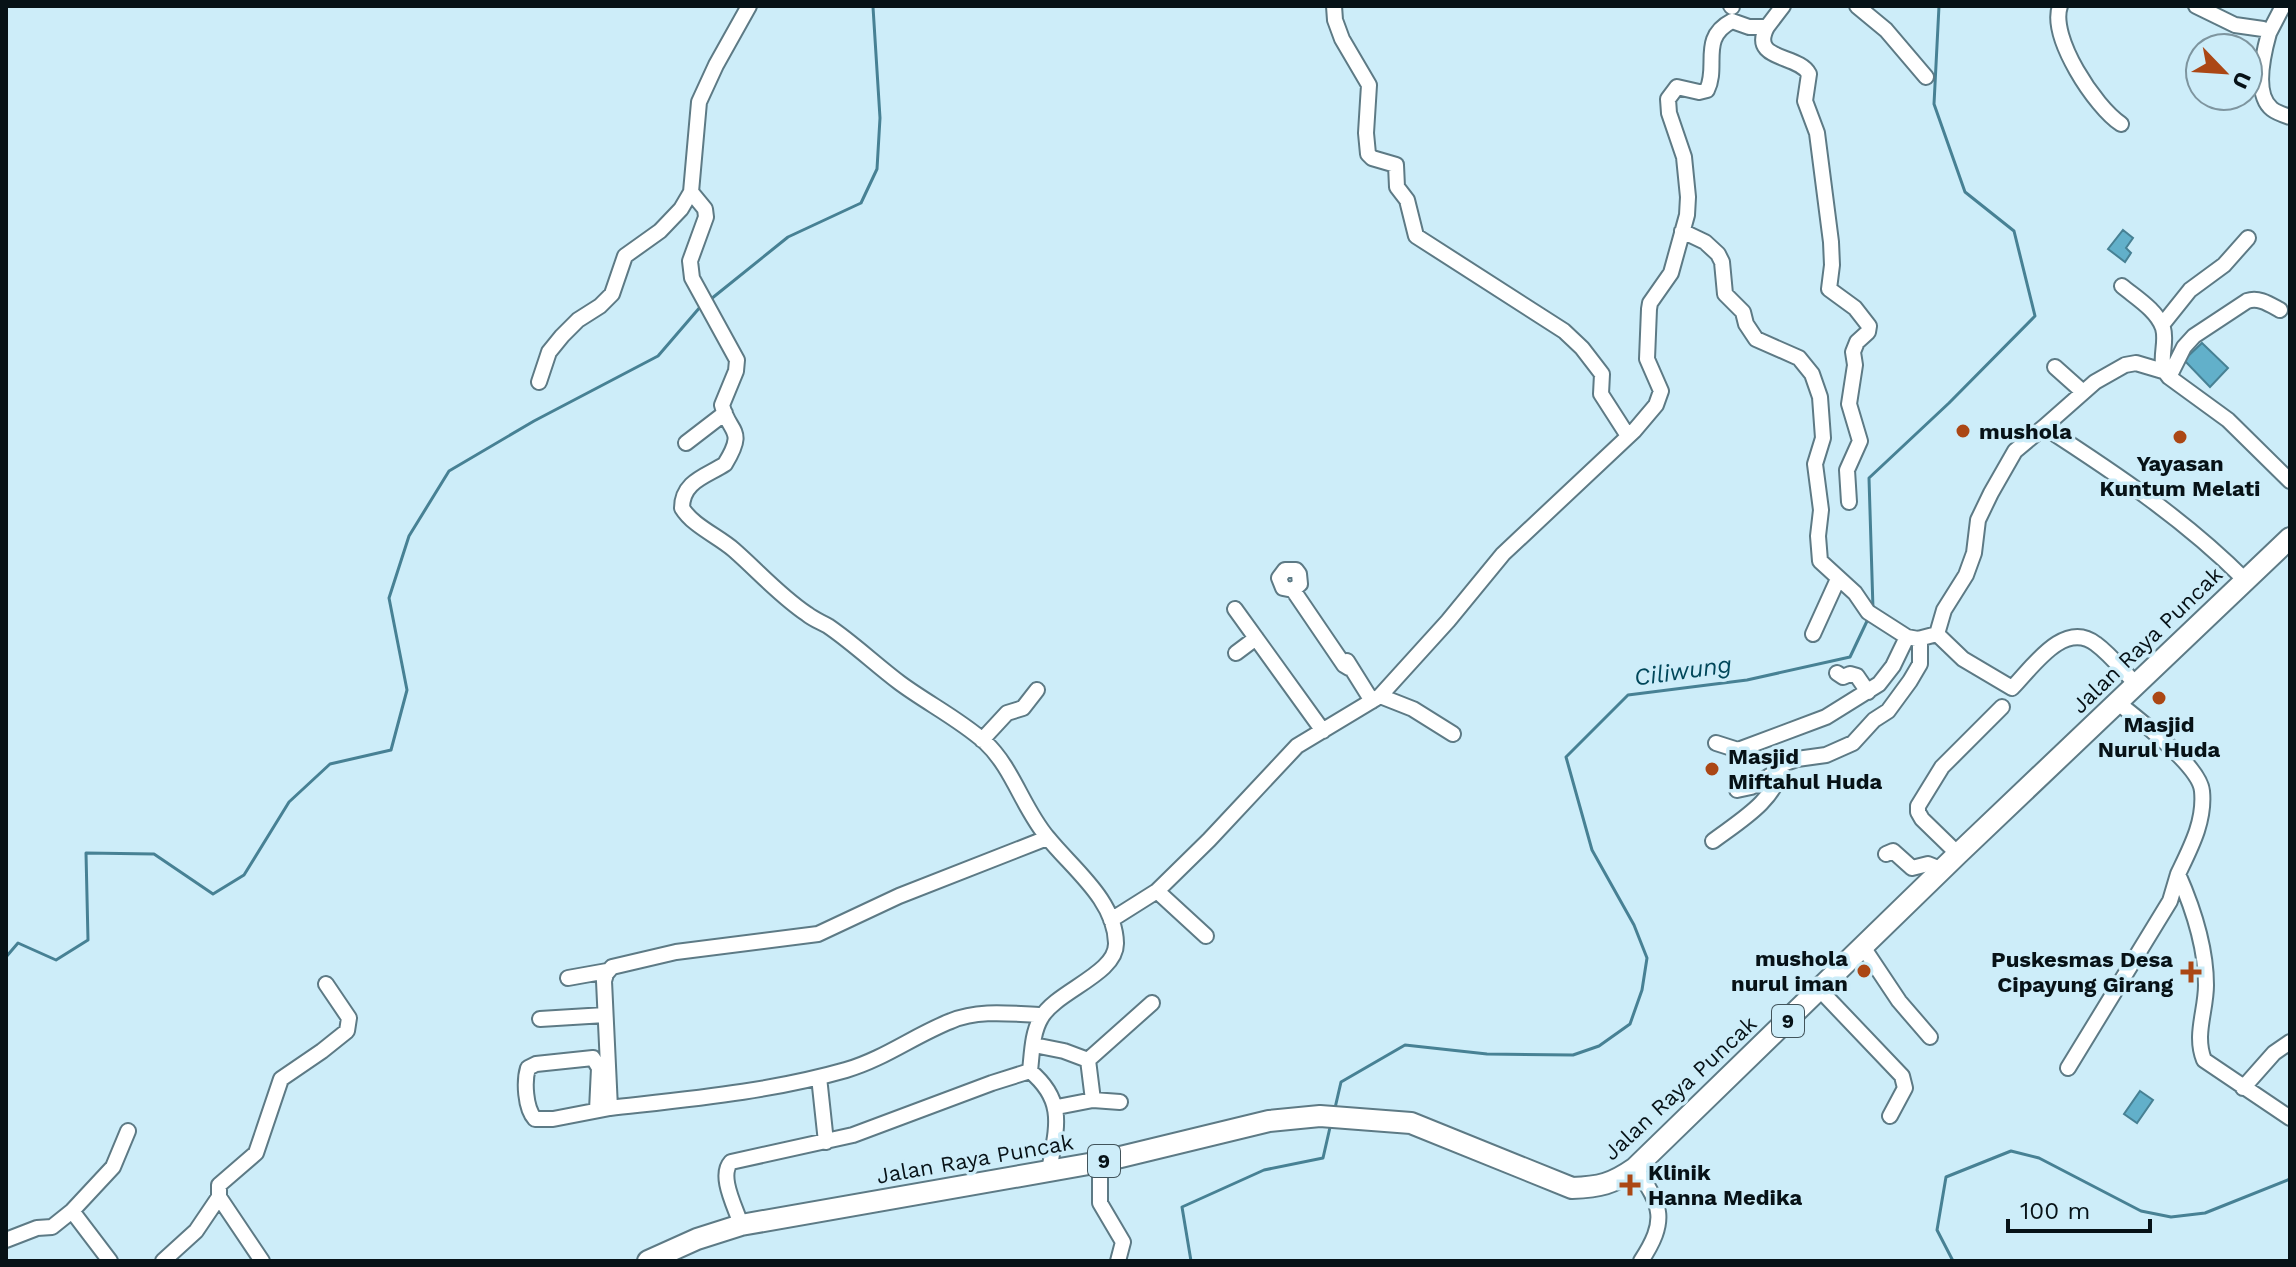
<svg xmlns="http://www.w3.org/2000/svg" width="2296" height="1267" viewBox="0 0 2296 1267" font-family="'Work Sans',sans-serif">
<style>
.water{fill:#62b0ca;stroke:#478194;stroke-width:2}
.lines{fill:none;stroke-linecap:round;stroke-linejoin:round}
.stream{stroke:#478194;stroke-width:3}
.minor-casing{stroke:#5d7a85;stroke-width:18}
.highway-casing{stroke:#5d7a85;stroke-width:24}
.minor{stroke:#fff;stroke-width:14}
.highway{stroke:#fff;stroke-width:20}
.poi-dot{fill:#ab4715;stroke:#cdedf9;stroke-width:3}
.labels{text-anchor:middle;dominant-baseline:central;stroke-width:7;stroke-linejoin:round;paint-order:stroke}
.shield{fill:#cdedf9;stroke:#42545b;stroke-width:2}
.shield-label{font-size:20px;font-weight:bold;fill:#071217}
.poi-label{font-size:22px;font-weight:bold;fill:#071217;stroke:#cdedf9;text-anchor:start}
.street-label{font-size:22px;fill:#071217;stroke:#cdedf9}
.water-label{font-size:24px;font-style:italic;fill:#00475a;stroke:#cdedf9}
</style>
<rect width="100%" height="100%" fill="#cdedf9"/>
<!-- water -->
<path class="water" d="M2123,230l10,8 -7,10 5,5 -6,9 -17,-13z
M2202,343l26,25 -18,19 -26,-27z
M2140,1091l13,9 -16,23 -13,-9z"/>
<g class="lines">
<!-- stream -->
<path class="stream" d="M711,299l77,-62 73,-34 16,-34 3,-51 -7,-111 2,-1
M1873,609l-4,-131 80,-75 86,-87 -21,-85 -49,-39 -31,-88 5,-98
M6,957l12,-14 38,17 32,-20 -2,-87 68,1 59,40 31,-19 45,-73 41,-38 61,-14 16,-60 -18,-92 20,-62 40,-65 85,-50 124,-65 43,-50
M1335,1108l6,-26 64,-37 82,9 86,1 26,-9 31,-22 12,-34 5,-32 -13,-33 -42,-75 -26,-93 62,-62 119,-15 103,-23 18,-38
M1191,1261l-9,-54 82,-37 59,-12 8,-35
M1953,1261l-16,-31 9,-53 65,-26 28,7 102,53 30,6 34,-4 85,-34"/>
<!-- minor casing -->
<g class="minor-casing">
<path id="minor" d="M749,6l-33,59 -17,37 -8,90 14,17 1,8 -16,44 2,17 45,82 -1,11 -14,34c7,29 25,23 3,59 -18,12 -43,17 -43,44 11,18 36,28 52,42 24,21 46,46 73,64 6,5 14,8 21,12 25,17 48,39 72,57 27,20 59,36 85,59 28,26 38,67 63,96 25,31 67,62 68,105 1,31 -60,48 -75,75 -9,15 -9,36 -11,53 37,31 26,58 19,100
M1334,6l1,14 7,19 27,46 -3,48 2,21 4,4 24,7 1,22 10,13 9,36 148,95 18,17 20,26 -1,20 27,42
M1731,6l1,1
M1857,6l29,24 40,47
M2060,6c-11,31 35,101 61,118
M2196,6l39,19 28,4 6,4c-5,18 -16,61 3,76 5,4 12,6 18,8
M1732,21l17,6h18l16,-21
M1767,27c-18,34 32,27 42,47l-4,27 12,32 14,109 1,23 -3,24 26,19 14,18 -1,6 -11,10 -4,10 2,13 -6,39 11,37 -13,29 2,32
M2269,33l14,-27
M1682,231l23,11 13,12 4,8 3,32 18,18 3,12 10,15 43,19 13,16 8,23 3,41 -8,26 6,46 -3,26 2,25 35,32 13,19 39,25 11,2 19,-5
M2122,286c13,11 35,24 41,42 5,17 -7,34 6,49l59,43 62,61
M2162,325l28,-35 34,-25 24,-27
M2055,367l28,25
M2163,371l-27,-8 -11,2 -30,17 -51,45c71,46 140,92 200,152
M2169,377l15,-30 10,-11 53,-35c12,-4 22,3 33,9
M539,382l10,-30 13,-16 16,-16 22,-14 12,-12 13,-38 35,-25 21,-22 10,-17
M686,443l39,-30
M1293,590l7,-6 -1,-10 -3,-4h-11l-6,8 4,10 10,2 51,75 5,3
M1235,609l88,122
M1813,634l25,-55
M1937,634l26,25 49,29c20,-20 52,-69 84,-44 15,11 27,27 40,40
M1937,634l7,-24 22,-35 8,-22 4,-33 13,-27 24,-42 29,-24
M1236,653l20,-15
M1347,661l25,40
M1837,673l6,4 7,-3 7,2 11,16
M1380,696l33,13 40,25
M2117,702c20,16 83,64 85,89 3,30 -11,56 -24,83 15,34 28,73 28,111 0,26 -12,50 -2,75l86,58
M982,740l25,-27 16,-5 14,-18
M1716,743l22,7 88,-33 53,-33 14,-18 14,-29
M1737,790l14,-3 27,-16 5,-7 14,-5 29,-4 27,-12 21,-23 14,-9 22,-30 10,-17v-25
M1713,841c28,-21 62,-40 70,-76
M1886,854l7,-3 19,17 16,-4 15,6
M1958,854l-36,-35 -4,-7v-6l24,-39 60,-60
M1157,891l49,45
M1111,920l46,-29 52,-51 88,-94 83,-50 68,-75 55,-67 131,-123 22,-26 5,-14 -14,-32 2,-50 1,-6 21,-30 16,-58 1,-18 -4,-40 -15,-44 -1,-14 9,-12 22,5 8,-2c12,-24 -8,-52 25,-69
M1863,947l36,54 31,36
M568,978l39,-7
M1820,990l82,86 3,12 -15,28
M1042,1015c-29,-1 -63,-6 -91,6 -36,14 -67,38 -105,49 -77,22 -157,29 -236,38l-6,-127 2,-7 6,-7 64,-15 142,-18 81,-38 148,-58
M540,1019l65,-4
M1034,1045l30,6 24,9 5,40
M1088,1060l64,-57
M2068,1068l102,-167 8,-27
M819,1077l7,65
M2243,1088l31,-35 16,-11
M1057,1107l36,-7 27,2
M597,1110l2,-42 -6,-10 -57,6 -8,4c-4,13 -3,40 7,51h18l57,-11
M1100,1162v41l23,39 -5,19
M1635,1168c28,38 32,53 6,93
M72,1211l38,50
M741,1225c-5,-17 -23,-49 -10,-63l122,-27 139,-52 38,-12
M6,1240l31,-12 15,-1 20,-16 41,-44 15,-36
M163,1261l33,-30 23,-34
M262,1261l-43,-64v-12l37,-32 25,-74 41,-28 25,-20 2,-13 -23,-34"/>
</g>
<!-- highway casing -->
<g class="highway-casing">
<path id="highway" d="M648,1261l49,-22 44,-14 359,-63 169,-41 51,-5 91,7 161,65c28,-1 40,-4 63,-20l323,-314 332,-316"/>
</g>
<!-- minor -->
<use href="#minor" class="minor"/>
<!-- highway -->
<use href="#highway" class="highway"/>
</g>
<!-- markers -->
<g class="poi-dot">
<circle cx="1963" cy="431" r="8"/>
<circle cx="2180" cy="437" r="8"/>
<circle cx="2159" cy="698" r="8"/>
<circle cx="1712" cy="769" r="8"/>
<circle cx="1864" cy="971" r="8"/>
<path d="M2187 960h8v8h8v8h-8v8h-8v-8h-8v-8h8z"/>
<path d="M1626 1173h8v8h8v8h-8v8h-8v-8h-8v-8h8z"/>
</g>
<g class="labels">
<!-- shield labels -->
<g class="shield">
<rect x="1772" y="1005" width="32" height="32" rx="6"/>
<rect x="1088" y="1145" width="32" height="32" rx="6"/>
</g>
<g class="shield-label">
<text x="1788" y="1021">9</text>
<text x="1104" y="1161">9</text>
</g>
<!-- poi labels -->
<g class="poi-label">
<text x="1979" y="431">mushola</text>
<text x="2180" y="463" text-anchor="middle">Yayasan<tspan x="2180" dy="25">Kuntum Melati</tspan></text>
<text x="2159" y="724" text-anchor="middle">Masjid<tspan x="2159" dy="25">Nurul Huda</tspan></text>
<text x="1728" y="756">Masjid<tspan x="1728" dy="25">Miftahul Huda</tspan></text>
<text x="1848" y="958" text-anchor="end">mushola<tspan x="1848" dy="25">nurul iman</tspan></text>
<text x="2173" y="959" text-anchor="end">Puskesmas Desa<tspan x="2173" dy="25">Cipayung Girang</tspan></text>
<text x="1648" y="1172">Klinik<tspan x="1648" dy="25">Hanna Medika</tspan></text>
</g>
<!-- street labels -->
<g class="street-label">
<text transform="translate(2147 640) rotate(-44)">Jalan Raya Puncak</text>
<text transform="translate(1680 1088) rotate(-43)">Jalan Raya Puncak</text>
<text transform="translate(975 1159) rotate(-10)">Jalan Raya Puncak</text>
</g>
<!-- water labels -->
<g class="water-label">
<text transform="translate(1683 671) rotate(-8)">Ciliwung</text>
</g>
</g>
<!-- border -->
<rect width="2296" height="1267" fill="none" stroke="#071217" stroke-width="16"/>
<!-- north arrow -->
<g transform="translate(2224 72) rotate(115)"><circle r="38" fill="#cdedf9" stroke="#7e959f" stroke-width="2"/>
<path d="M0-6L14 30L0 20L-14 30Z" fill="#ab4715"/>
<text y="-12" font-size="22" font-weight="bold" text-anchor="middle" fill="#071217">U</text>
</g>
<!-- scale -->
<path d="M2008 1219v12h142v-12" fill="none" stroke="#071217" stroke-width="4"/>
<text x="2020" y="1219" font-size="24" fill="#071217" stroke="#cdedf9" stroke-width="6" paint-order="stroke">100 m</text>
</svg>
